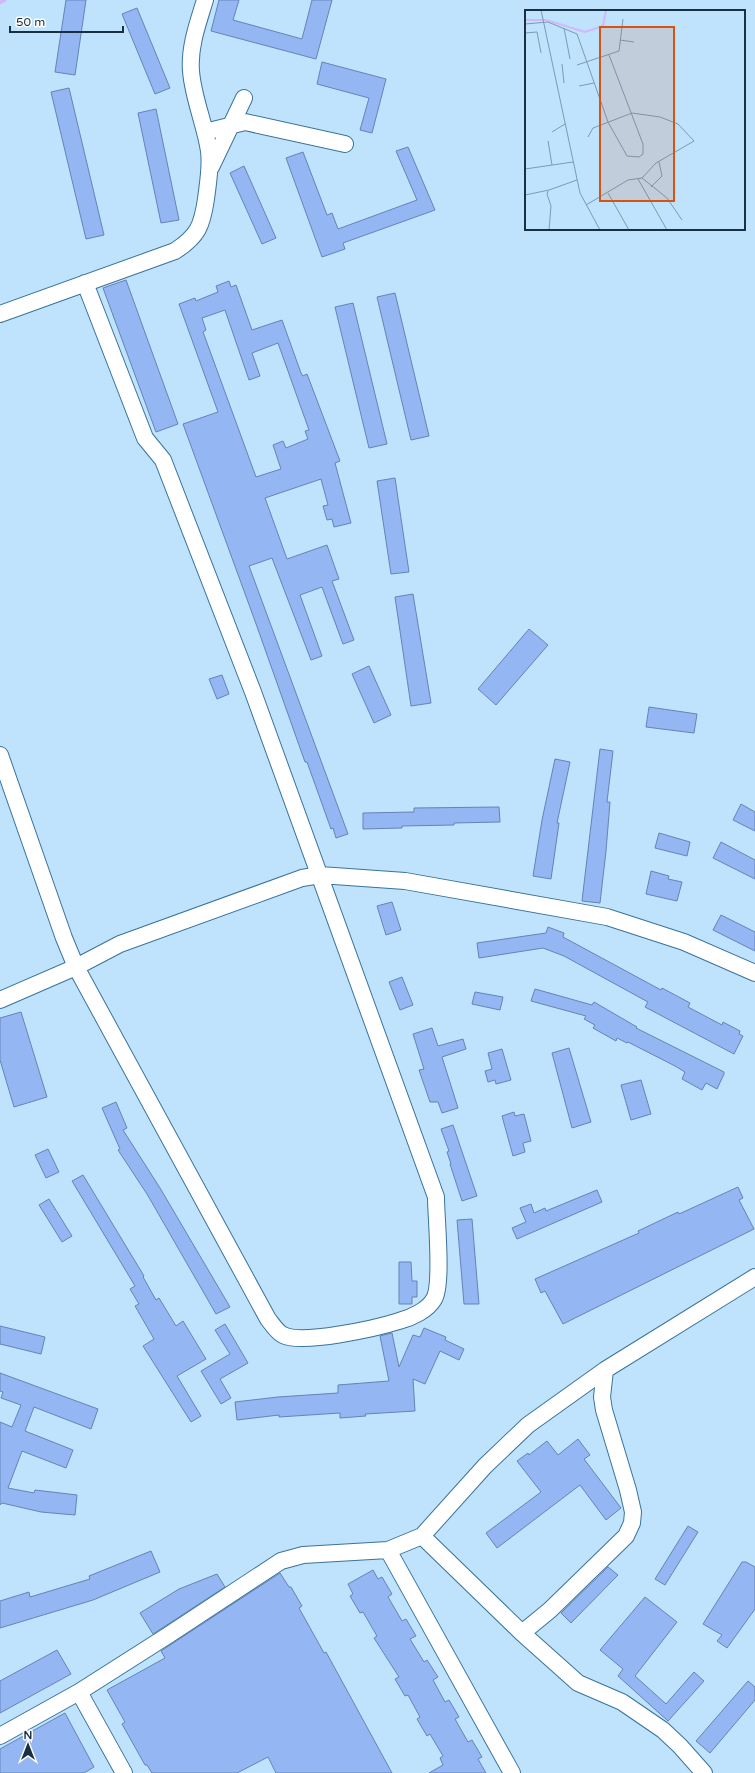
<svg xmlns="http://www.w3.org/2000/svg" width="755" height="1773" viewBox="0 0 755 1773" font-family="'Varela Round',sans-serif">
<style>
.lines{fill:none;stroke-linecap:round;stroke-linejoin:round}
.stream{stroke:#d1b8fa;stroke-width:4.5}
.building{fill:#94b6f2;stroke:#6583b8;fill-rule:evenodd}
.minor-casing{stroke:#39739b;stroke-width:18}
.minor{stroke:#fff;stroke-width:16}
.inset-river{fill:none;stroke:#d1b8fa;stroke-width:2}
.inset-road{fill:none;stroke:#7c9bb2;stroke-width:1}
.view{fill:#d35511;fill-opacity:0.15;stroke:#d35511;stroke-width:2}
.inset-edge{fill:none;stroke:#183042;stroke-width:2}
</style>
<rect width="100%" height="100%" fill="#bfe2fd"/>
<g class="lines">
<!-- stream -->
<path class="stream" d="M0,2l4,-2"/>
</g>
<!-- building -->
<path class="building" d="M66,0h20l-11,75 -20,-3z
M219,0h20l-6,20 69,19 10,-39h20l-16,59 -105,-28z
M137,8l33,80 -15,6 -33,-80z
M322,62l64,17 -14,54 -12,-3 9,-32 -52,-14z
M69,88l35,147 -18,4 -35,-147z
M156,109l23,111 -18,3 -23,-110z
M408,147l27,63 -92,33 2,6 -23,8 -36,-99 17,-6 24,63 5,-2 6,16 79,-29 -21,-49z
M244,166l32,72 -14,6 -32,-71z
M126,280l52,144 -22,8 -53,-144z
M229,281l2,6 5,-2 16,45 30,-10 19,53 2,3 4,-2 33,87 -5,2 16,60 -17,4 -2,-8 -5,1 -4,-14 5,-1 -7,-26 -56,19 22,61 40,-14 12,34 -7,2 22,59 -11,4 -21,-57 -22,8 22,61 -11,4 -39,-102 -23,8 99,268 -12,4 -3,-10 -2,1 -24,-67h-2l-50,-141 -72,-197 35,-12 -39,-108 16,-6 1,3 22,-9 -2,-6zM225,310l24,70 11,-4 -8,-23 26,-10 31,87 -4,1 3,8 -22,9 -3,-7 -10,4 8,24 -25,8 -53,-145 3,-2 -4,-12z
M395,293l34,143 -18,4 -34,-143z
M353,303l34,141 -18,4 -34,-141z
M395,478l14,94 -18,2 -14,-93z
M413,594l18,109 -20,3 -16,-109z
M529,629l19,16 -52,60 -18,-16z
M369,666l22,49 -17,8 -22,-49z
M222,675l7,19 -12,5 -8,-20z
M649,707l48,7 -3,19 -48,-6z
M600,749l13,2 -6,51h3l-4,49 -6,52 -18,-2z
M555,759l15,3 -13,61h2l-8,56 -18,-3 9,-56z
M741,804l14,8v19l-22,-11z
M499,807l1,15 -46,1v2l-52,1v2l-39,1v-16l51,-1v-4z
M659,833l31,9 -3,14 -32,-8z
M721,842l34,18v19l-42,-21z
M651,871l18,5 -1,3 14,3 -5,19 -31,-7z
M392,902l9,28 -15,5 -9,-29z
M721,915l34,17v19l-42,-21z
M548,927l16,6 -1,4 98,53 1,-2 28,15 -2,4 34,18 1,-3 17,9 -1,3 4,2 -9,18 -89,-47 3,-5 -84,-46 -21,-8 -64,10 -2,-15 69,-10z
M402,977l11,28 -13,5 -11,-28z
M535,989l57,16 2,-3 43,25 -1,1 88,44v2l-7,15 -11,-6 -4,7 -20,-11 3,-7 -10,-6 -47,-24 -1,1 -10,-5 -1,3 -23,-13 2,-3 -11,-6 2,-3 -55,-15z
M475,992l28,5 -3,13 -28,-6z
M21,1012l26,85 -33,10 -14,-47v-42z
M432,1028l6,18 25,-7 3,10 -24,8 16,51 -16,5 -4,-11h-8l-11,-32 5,-1 -11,-35z
M569,1048l22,74 -19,6 -20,-75z
M502,1049l9,31 -15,4 -1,-4 -7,2 -3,-11 7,-2 -4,-16z
M641,1080l10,34 -20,6 -10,-35z
M116,1102l11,26 -4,2 37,58 70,119 -14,7 -69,-120 -29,-44 2,-1 -18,-41z
M514,1112l1,4 9,-2 7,27 -8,2 2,9 -12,4 -11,-40z
M453,1125l24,71 -15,5 -12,-37h1l-4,-12 2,-1 -8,-22z
M48,1149l11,23 -13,6 -11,-23z
M83,1175l61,101 -1,1 13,23 3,-2 17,28 7,-5 23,38 -29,17 24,40 -10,6 -48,-76 11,-7 -19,-33 4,-2 -9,-15 5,-3 -63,-105z
M738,1187l5,11 -4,2 15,29 -191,95 -18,-33 -4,2 -6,-14 104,-46 -1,-2 40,-19 1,2z
M597,1190l5,12 -85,37 -5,-11 14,-6 -6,-14 11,-4 3,9 11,-5 1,3z
M49,1199l23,37 -10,6 -23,-37z
M472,1219l7,85h-15l-7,-84z
M399,1262h12l1,19h5v16h-5v7h-13z
M225,1324l23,39 -28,16 11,19 -10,6 -20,-33 29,-17 -15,-24z
M0,1326l45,11 -4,17 -41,-10z
M424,1328l22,9 -1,3 19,9 -5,11 -19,-9 -15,33 -12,-5 2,32 -50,3 1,2 -26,2v-5l-61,4v-2l-42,5 -2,-18 43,-5 60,-4v-8l51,-4 -9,-45 12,-3 7,34 14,-32 7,2z
M0,1373l98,36 -7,20 -57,-22 -9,24 48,19 -7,18 -44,-17 -14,37 26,5 1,-3 42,5 -2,20 -34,-3 -39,-9 -2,2v-83l12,5 9,-22 -20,-7 2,-6 -3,-1z
M578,1439l12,16 -6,4 37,49 -15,12 -26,-35 -83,63 -11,-15 55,-41 -24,-31 11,-8 1,2 18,-14 11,14z
M688,1526l10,6 -33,53 -10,-6z
M151,1551l9,21 -67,28 -93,28v-27l29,-9 1,5 60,-18 -1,-3z
M742,1562h4l9,5v42l-28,39 -10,-7 5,-6 -19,-11z
M608,1567l10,8 -47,48 -10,-10z
M373,1570l5,9 4,-2 10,17 -4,3 14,24 4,-2 10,17 -6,3 14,23 3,-2 11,17 -5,3 12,22 4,-2 10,17 -4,2 13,23 4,-2 10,17 -4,2 8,14h-57l14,-8 -3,-7 3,-2 -13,-22 -3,2 -10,-17 3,-2 -12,-22 -3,1 -10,-17 4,-2 -25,-39 3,-2 -14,-24 -3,1 -10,-17 3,-2 -5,-10z
M280,1573l9,14h2l11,19 -3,2 25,45 2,-1 66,121h-116l-8,-16 -31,16h-85l-5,-8h-2l-23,-41 3,-2 -18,-32 58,-32 -4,-7z
M217,1574l8,13 -72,47 -13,-21 39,-24z
M645,1597l32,25 -42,54 31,28 28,-32 10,9 -36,40 -50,-45 5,-7 -23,-19z
M57,1650l14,24 -71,39v-32z
M748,1681l7,6v13l-45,53 -14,-12z
M65,1713l29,54 -10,6h-84v-24z"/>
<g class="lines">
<!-- minor casing -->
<g class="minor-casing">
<path id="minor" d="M205,132l40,-10 100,22
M211,167l33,-69
M0,314l175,-63c23,-15 27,-25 31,-52 2,-16 5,-32 3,-48 -4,-27 -16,-53 -18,-80 -2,-24 7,-48 14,-71
M0,755l64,183 12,29 192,352c4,5 9,13 15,16 19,10 94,-7 116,-14 12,-3 29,-11 35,-22 9,-15 2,-81 2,-102l-183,-505 -90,-232 -18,-22 -60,-155
M0,1000l76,-33 44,-23 182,-66 18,-3 85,6 202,36 77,25 71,31
M422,1536l63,-70 43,-41 77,-55 150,-93
M388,1550l124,223
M522,1633l28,-23 76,-74 6,-13 1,-11 -5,-22 -24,-80 -2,-13 3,-27
M79,1692l45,81
M0,1736l79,-44 88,-56 114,-75 22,-6 85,-5 34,-14 100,97 56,50 44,19 41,28 17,16 24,27"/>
</g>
<!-- minor -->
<use href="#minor" class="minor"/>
</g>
<!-- overview -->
<g transform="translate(525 10)">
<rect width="220" height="220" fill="#bfe2fd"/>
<path class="inset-river" d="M0,10h21l39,12 18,-6 3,-16"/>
<path class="inset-road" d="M16,0l39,183 20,37M0,14l23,-2 29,12 31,88 19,34 12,1 4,-3v-10l-34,-89M39,18l6,31M0,23l12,-1 4,21M95,30l14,2M37,54l2,19M52,55l42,-14 4,-32M54,76l15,-3M27,122l13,-8M63,127l5,-9 39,-15 28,4 18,7 16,17 -38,22 -14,15M23,131l4,24M0,159l48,-7M113,169l29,51M126,177l11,-11 -3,-14M23,181l-1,3 4,12 -2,24M83,183l21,37M0,185l24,-5 28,-10M61,195l42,-25 14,-2 25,20 15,22"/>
<path class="view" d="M75,17h74v174h-74z"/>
<rect width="220" height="220" class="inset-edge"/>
</g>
<!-- north arrow -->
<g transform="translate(28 1745)" stroke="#fefefe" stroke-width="3" paint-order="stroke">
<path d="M0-3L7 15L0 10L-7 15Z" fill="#183042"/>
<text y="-6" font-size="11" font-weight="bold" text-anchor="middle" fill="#183042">N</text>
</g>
<!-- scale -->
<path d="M10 26v6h113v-6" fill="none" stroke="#183042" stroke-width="2"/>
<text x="16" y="26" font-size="12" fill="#183042" stroke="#fefefe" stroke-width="3" paint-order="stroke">50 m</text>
</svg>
